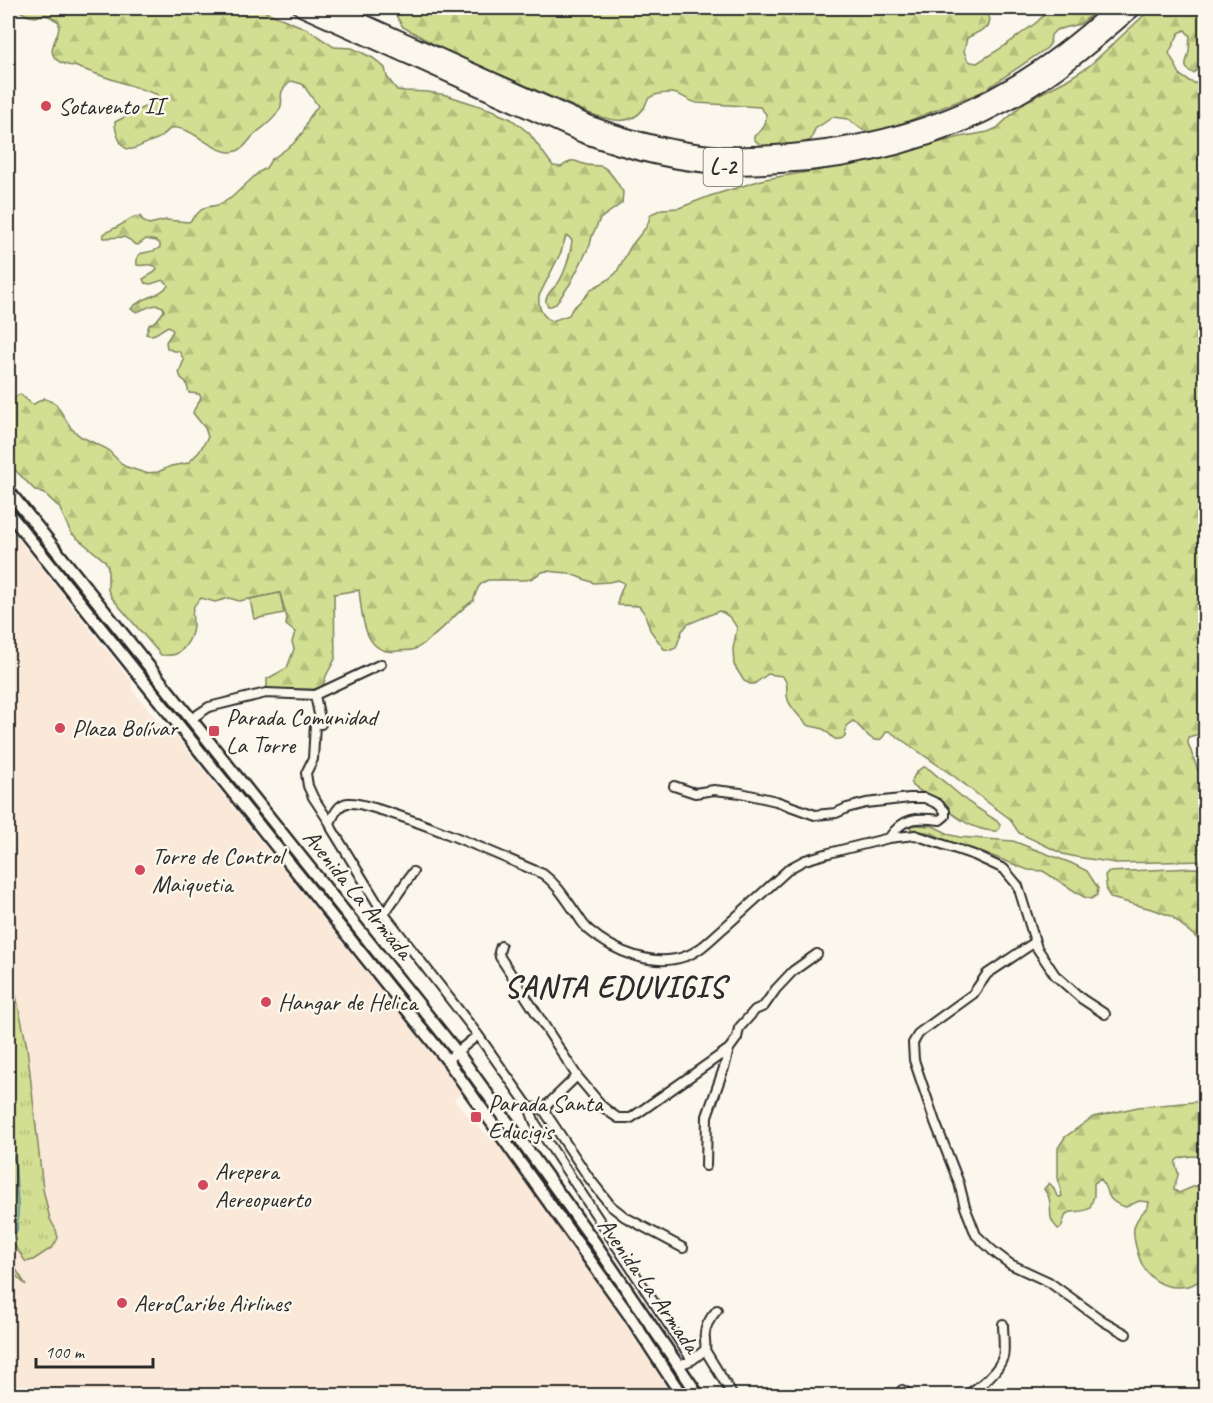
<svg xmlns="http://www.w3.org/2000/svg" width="1213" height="1403" viewBox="0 0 1213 1403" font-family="Caveat,sans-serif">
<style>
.built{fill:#fae8d8}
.grass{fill:url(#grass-tufts);stroke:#7e845e;stroke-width:1.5}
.forest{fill:url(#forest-firs);stroke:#7e845e;stroke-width:1.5}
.pitch{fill:#d2de91;stroke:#7e845e;stroke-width:1.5}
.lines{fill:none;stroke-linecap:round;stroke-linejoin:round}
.stream{stroke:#65959d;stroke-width:2}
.street-casing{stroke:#2b2b2b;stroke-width:12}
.secondary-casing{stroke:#2b2b2b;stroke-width:15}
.highway-casing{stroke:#2b2b2b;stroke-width:18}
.street{stroke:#fbf7ec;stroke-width:8}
.secondary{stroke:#fbf7ec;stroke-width:10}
.highway{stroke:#fbf7ec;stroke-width:14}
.poi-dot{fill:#d1495b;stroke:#fbf7ec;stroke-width:2}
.labels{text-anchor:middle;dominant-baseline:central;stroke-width:5;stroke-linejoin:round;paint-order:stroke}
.shield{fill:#fbf7ec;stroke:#696865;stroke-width:1.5}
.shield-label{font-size:22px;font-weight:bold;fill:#2b2b2b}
.poi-label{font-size:24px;fill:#2b2b2b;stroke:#fbf7ec;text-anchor:start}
.street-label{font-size:24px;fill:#2b2b2b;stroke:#fbf7ec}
.district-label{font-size:30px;font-weight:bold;letter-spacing:1.5px;fill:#2b2b2b;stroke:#fbf7ec}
</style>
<defs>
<pattern id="grass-tufts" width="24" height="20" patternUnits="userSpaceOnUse" patternTransform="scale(1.5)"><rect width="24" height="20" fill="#d2de91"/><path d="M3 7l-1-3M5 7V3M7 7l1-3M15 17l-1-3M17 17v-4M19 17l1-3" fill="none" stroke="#b4bf7d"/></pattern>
<pattern id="forest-firs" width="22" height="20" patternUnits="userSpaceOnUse" patternTransform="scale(1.5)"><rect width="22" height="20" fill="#d2de91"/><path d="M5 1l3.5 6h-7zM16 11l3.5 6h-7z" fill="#b4bf7d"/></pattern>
</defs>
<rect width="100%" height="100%" fill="#fbf7ec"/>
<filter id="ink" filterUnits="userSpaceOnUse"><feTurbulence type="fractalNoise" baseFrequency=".0167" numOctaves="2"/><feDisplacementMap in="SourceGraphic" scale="12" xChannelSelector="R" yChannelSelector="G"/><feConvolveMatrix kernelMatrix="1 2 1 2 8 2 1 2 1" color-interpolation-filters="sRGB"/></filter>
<g filter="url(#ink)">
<!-- built -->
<path class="built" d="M8,526l123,155 1,9 28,34 10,5 292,362 -8,9 20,23 24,21 80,109 94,142h-664z"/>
<!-- grass -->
<path class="grass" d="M8,958l19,89 16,142 7,30 6,11 2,8 -5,9 -20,13 -7,2 -18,-25z
M8,1257l18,28 -13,-12 -5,4z"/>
<!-- forest -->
<path class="forest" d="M14,8h243l50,21 27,18 18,1 21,10 12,10 2,9 10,13 8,1 23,1 18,3 49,16 4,3 12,5 18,14 24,33 8,1c15,-10 10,-6 26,-2 4,1 9,0 14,1 9,3 17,18 22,26l-1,11 -22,16 -8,17 -2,9 -20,39 -14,20 -5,2h-3c-2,-4 -3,-5 -1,-9 2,-6 8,-10 12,-15 7,-12 11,-27 13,-41l-3,-4 -3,-1 -5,16 -22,44c-1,11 2,20 13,25l17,-6 3,-6 14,-13 5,-7 15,-8 10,-8 15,-27 16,-20 4,-12 11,-5 17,-1 31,-12 55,-17 91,-15 104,-27 28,-5 9,-4 29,-27 39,-20 24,-15 63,-58h53v52l-5,8 -7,5c-13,-6 -5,-12 -4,-22 1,-5 0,-10 1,-15l-5,-6 -6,3 -10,20 12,23 8,5 17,6v617l-4,25 -3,5 -11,3v6l17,47v71l-89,2 -40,-6 -13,-3 -44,-21 -10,-15 -18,-13 -36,-28 -66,-46 -3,1c-10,22 -24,-6 -33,-11l-7,5 -1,11c-14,7 -13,-4 -22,-8 -5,-2 -11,-2 -16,-4 -5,-6 -17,-18 -19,-25 -3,-10 2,-16 -6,-24l-14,-2 -14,10h-4l-6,-3 -10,-16 -1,-16 4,-21c-5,-9 -9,-14 -18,-17l-31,13 -6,7 -6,17 -5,2 -7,-1 -14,-19 -5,-16 -6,-8 -21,-1v-6l6,-16 -6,-3 -9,2 -15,1 -26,-10 -22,-2c-7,1 -12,8 -20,9h-38c-11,4 -11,11 -15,21 -16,10 -27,26 -42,37 -5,4 -13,11 -19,12 -5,1 -10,0 -14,1 -35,6 -36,-37 -39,-61l-25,4 1,65 -9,17 -3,10 -8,3 -48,1v-11l20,-11 7,-19 -2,-7 3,-10 -9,-7 1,-7 -7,-25 -41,8 -10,-3 -14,4 -14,-4c-12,11 -8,13 -8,27 0,10 -7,24 -17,29 -5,2 -10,1 -15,1l-49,-57 -4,-8v-23l-3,-6 -34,-28 -12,-26 -13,-12 -11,-5 -27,-27v-62l12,-7 12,10h2l10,-6 12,6 15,24 9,8 27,13 17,17 21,7 13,-1 13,-6 17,-3 11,-11 9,-15 -3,-9 -12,-15c1,-7 7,-9 8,-16l-2,-3 -10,-1 -3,-11 -5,-4 -2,-6 5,-12 -5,-9h-6l-6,-3 -1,-6 7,-11 -4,-5c-8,2 -13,12 -23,8l3,-9 8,-5 7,-9 -1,-4c-8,-5 -18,2 -26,5l-6,-3c8,-11 26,-11 37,-23l-1,-3 -4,-3 -12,4 -6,-1 -2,-4 12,-7 2,-3 -1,-2c-6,-5 -12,0 -19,-2 -2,-19 13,-8 23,-18v-3l-4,-3 -10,-2 -8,6 -4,-1 -4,-4 -6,-3 -20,1 -1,-3c4,-4 8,-5 14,-8 9,-4 13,-11 23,-11l4,6 5,2 17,-4 23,2 12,-12 6,-3 11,-2 13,-7 28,-26 7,-4 5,-8 22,-16 10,-12 6,-14 9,-12 -14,-20 -2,-2 -10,-3c-20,14 -4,18 -14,31 -5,9 -16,16 -23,22 -6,5 -9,13 -16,16 -17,9 -39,-15 -54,-20 -4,-1 -9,-3 -13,-2 -5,2 -7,6 -11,9 -3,2 -8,4 -12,5 -12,5 -23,15 -30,-3 -3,-6 -4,-10 -4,-17l43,-22 1,-3 -3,-3c-27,-9 -55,-18 -82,-28 -6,0 -9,-2 -14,-4 -18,-11 1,-24 -1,-40l-10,-6 -8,-1 -5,2 -7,-1z
M393,8h591l6,11 -2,8 -21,11 -3,13 3,8 4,3 6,1 26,-16 34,-25 12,-12v-2h51l-20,16 -24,6 -5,5 -1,9 -3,4 -65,44 -79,31 -30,10 -10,-3 -15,-11 -15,-2 -18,12 -4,11 -12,4 -34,3 -4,-1 -7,-7v-3c9,-6 12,-10 12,-22l-6,-7 -63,-4c-9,-2 -17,-10 -26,-10 -7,0 -18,1 -23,6 -1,2 -3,7 -4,9 -13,19 -35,12 -53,6l-145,-63 -43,-24 -8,-13z
M924,767l5,2 39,33 29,19 3,4v3l-3,3c-24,1 -43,-16 -60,-29 -8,-6 -16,-11 -25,-16l-1,-3c2,-6 6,-14 13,-16z
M913,825l20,1 18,9 8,2 54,4 58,22 16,8 11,17 -1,7 -6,4 -7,-2 -41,-26 -15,-1 -33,-13 -48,-16 -15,-8 -20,-3 -2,-3z
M1193,868l12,1v76l-34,-29 -16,-6 -44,-12 -4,-6 -2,-17 3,-3z
M1205,1101v55c-6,0 -26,-1 -29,5 -2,4 3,10 2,14 -1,6 -4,9 -4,15l5,3 16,-7 10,1v91c-5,2 -11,7 -17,8 -25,5 -43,-8 -50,-32 -7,-23 -7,-31 10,-47l1,-5 -10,-1 -13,6c-20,-6 -16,-12 -25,-28l-7,4v13l-4,12c-9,6 -16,1 -24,6l-5,14 -3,1c-12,-12 -5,-18 -9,-31 -1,-3 -3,-6 -5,-9l5,-6 4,4 4,9 3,1 2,-1 -4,-18v-30l7,-11 28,-20 45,-10z"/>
<!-- pitch -->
<path class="pitch" d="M280,593l4,20 -30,6 -4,-20z"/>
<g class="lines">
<!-- stream -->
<path class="stream" d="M8,1141l7,21 3,45 -1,23 -9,15"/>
<!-- street casing -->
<g class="street-casing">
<path id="street" d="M315,695l6,29h-6l-2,35 -7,14 2,13 5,11 17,26
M191,719l18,-12 57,-14 49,2 66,-31
M674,786l21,7 19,-3 27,3 35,8 39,14 21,-2 11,-5 19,-5 44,-5h15l13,6 7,7v5l-5,4c-23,-3 -37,-3 -51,18
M384,914l29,-42
M1035,942l-48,32 -14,20 -54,39 -6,10 1,17 21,62 24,61 6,24 11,28 17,16 17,13 39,18 54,39 23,13
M501,946l-2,6 1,5 77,119 26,31 9,7 6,4h13l98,-69 8,-11 2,-10 9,-10 7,-8 9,-4 12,-17 17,-18 24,-17
M447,1060l31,-25
M529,1107l14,2 34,-33
M543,1109l46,69 22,28 14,11 58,31
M706,1166l1,-50 18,-51 4,-16
M705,1350l28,46
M692,1360l-157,-237 -6,-16 -51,-72 -94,-121 -52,-85 -2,-6c4,-8 8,-19 18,-20 11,-1 25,5 36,8 54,17 107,41 159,63 15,11 24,27 35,42 3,5 6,10 11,14 25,22 65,38 97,26 15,-5 28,-20 40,-30 21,-19 43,-39 64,-58l15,-8 24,-7 60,-15 26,-3 59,20 30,14 14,17 19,62 18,27 27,24 23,15
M679,1365l13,-5 13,-10c1,-4 0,-7 0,-11 -2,-11 5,-21 12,-29
M902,1390l10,6
M966,1396c12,-9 32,-23 37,-39 2,-8 0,-25 0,-33"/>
</g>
<!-- secondary casing -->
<g class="secondary-casing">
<path id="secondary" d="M8,490l449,562 136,188 106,156
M8,512l439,548 182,255 53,81"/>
</g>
<!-- highway casing -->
<g class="highway-casing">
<path id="highway" d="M301,8l282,127c44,16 90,28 137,31 20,2 40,0 60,-1 80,-4 159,-25 230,-64 46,-25 85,-59 124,-93
M332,8l256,115c43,16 87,27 132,31 19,1 37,0 55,-1 81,-5 160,-24 230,-64 40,-22 76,-51 109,-81"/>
</g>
<!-- street -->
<use href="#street" class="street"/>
<!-- secondary -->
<use href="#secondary" class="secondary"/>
<!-- highway -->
<use href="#highway" class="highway"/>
</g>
</g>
<!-- markers -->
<g class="poi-dot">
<circle cx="46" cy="106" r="6"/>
<circle cx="60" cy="728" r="6"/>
<rect x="208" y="725" width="12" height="12" rx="3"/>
<circle cx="140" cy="870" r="6"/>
<circle cx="266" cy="1002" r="6"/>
<rect x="470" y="1111" width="12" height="12" rx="3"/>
<circle cx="203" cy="1185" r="6"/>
<circle cx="122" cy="1303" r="6"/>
</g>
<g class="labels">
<!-- shield labels -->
<rect class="shield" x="703.5" y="148" width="39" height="38" rx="4.5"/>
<g class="shield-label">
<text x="723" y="167">L-2</text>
</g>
<!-- poi labels -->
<g class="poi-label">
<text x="58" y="106">Sotavento II</text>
<text x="226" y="717">Parada Comunidad<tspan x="226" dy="28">La Torre</tspan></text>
<text x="72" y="728">Plaza Bolívar</text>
<text x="152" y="856">Torre de Control<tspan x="152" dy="28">Maiquetia</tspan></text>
<text x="278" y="1002">Hangar de Helica</text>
<text x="488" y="1103">Parada Santa<tspan x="488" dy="28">Educigis</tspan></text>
<text x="215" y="1171">Arepera<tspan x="215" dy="28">Aereopuerto</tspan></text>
<text x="134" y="1303">AeroCaribe Airlines</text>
</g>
<!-- street labels -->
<g class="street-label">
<text transform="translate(358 894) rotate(51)">Avenida La Armada</text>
<text transform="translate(649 1285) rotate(55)">Avenida La Armada</text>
</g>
<!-- district labels -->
<g class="district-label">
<text x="615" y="987">SANTA EDUVIGIS</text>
</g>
</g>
<!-- margin -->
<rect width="1213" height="1403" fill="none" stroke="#fbf7ec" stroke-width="30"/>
<rect x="15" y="15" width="1183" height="1373" fill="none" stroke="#2b2b2b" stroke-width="2" filter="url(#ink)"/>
<!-- scale -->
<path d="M36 1358v9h117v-9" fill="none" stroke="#2b2b2b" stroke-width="3"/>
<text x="45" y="1358" font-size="18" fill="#2b2b2b" stroke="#fbf7ec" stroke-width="4.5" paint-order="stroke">100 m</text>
</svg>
